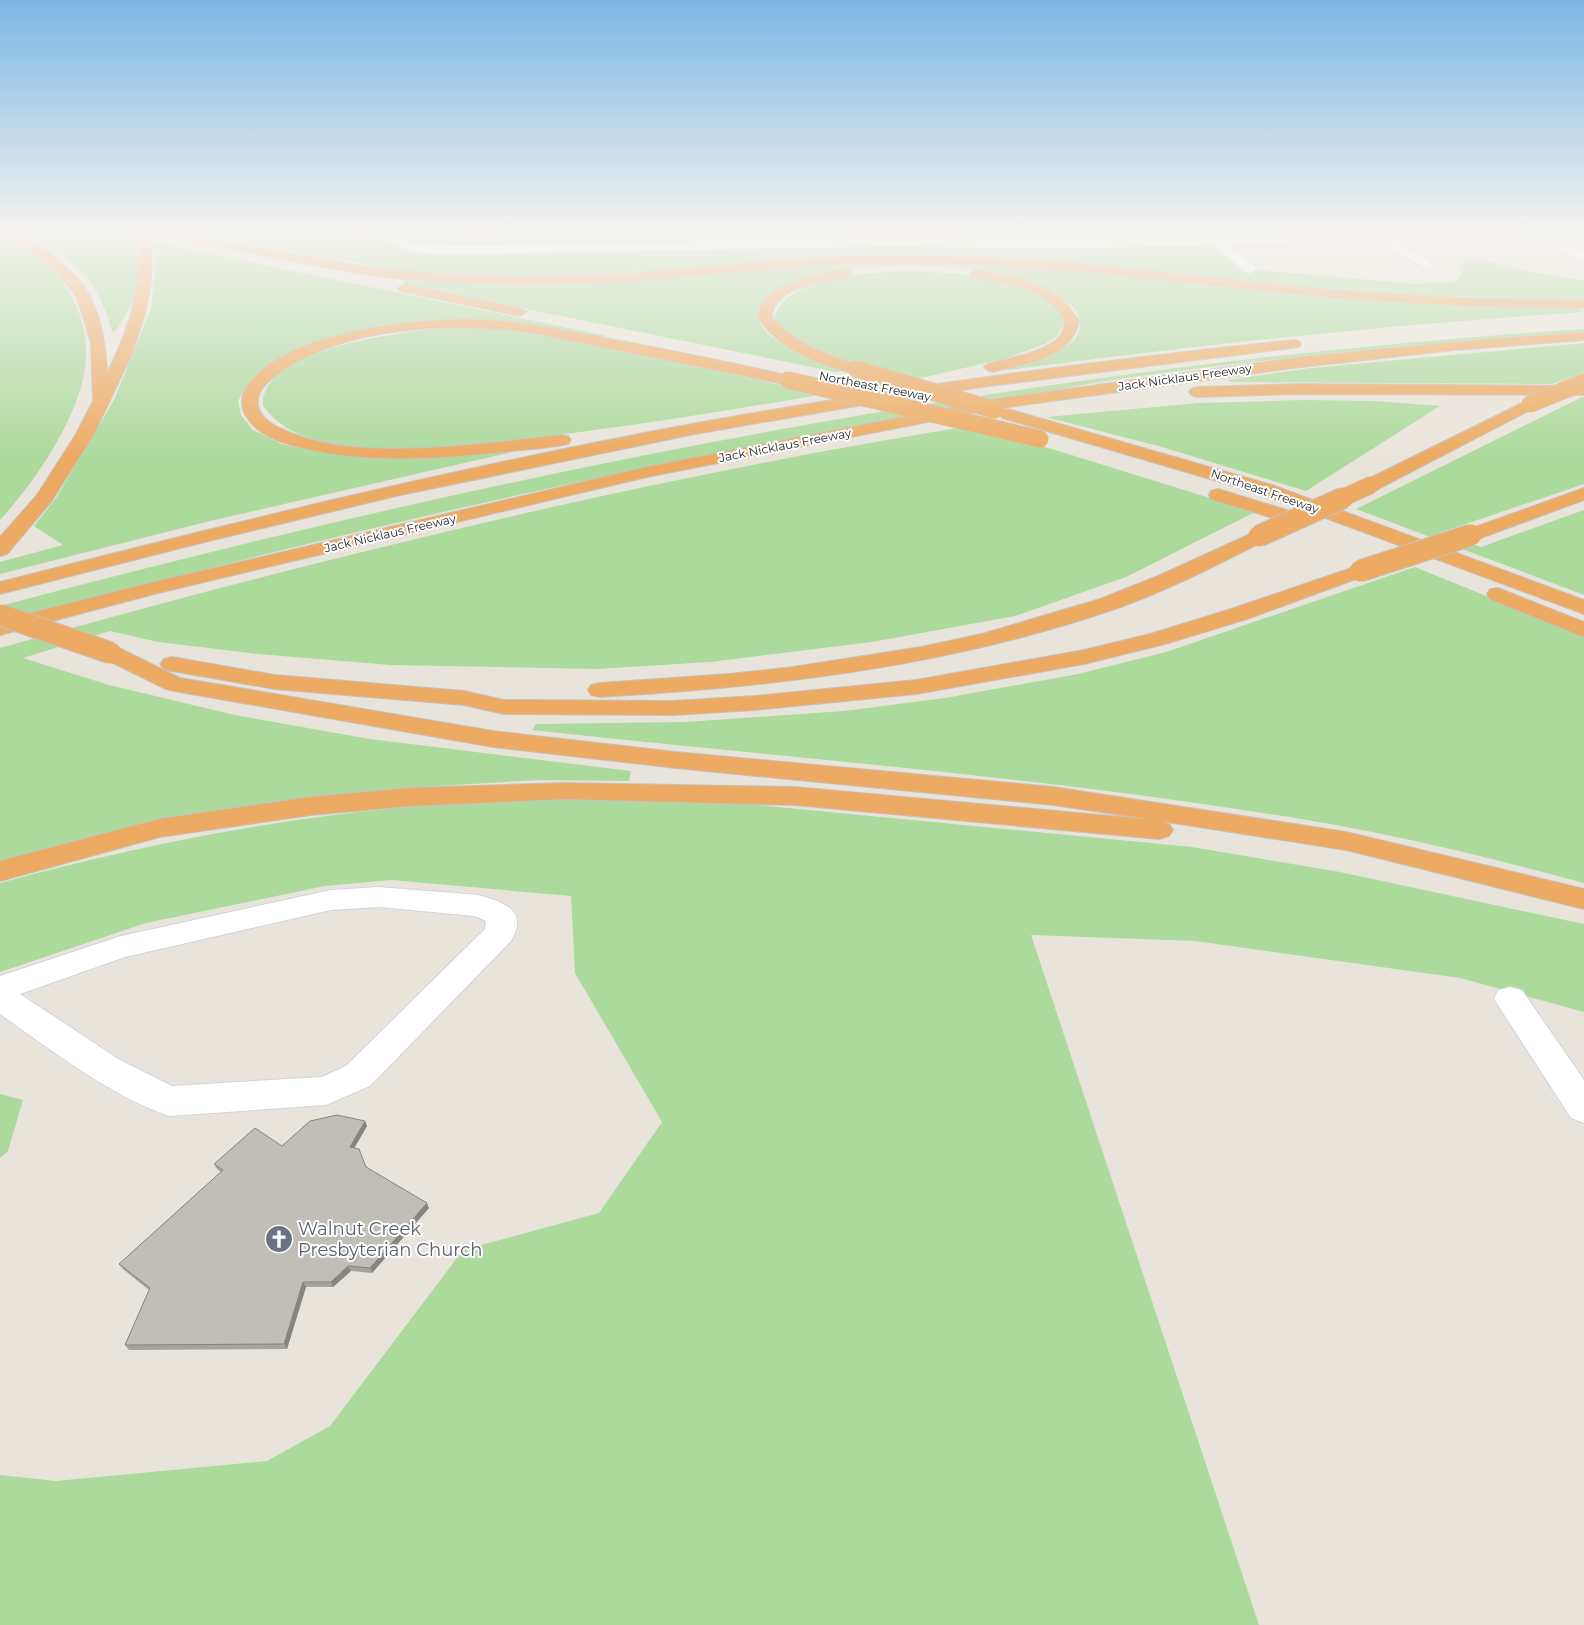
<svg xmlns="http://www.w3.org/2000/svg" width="1584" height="1625" viewBox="0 0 1584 1625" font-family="Montserrat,sans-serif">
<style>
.green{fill:#acda9c}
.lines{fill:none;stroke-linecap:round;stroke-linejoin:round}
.minor-casing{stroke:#d0d2df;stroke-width:2}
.highway-casing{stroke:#c3c3c3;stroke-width:2}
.minor{fill:#fff;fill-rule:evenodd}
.highway{fill:#edaa62;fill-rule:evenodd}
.highway-bridge-far1-casing{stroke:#c3c3c3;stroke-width:18;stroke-linecap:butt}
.highway-bridge-casing{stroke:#c3c3c3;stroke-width:23;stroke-linecap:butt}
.highway-bridge-far1{stroke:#edaa62;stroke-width:17}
.highway-bridge{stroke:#edaa62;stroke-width:21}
.wall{fill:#a6a39d}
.shaded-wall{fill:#878580}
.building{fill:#c1beb7;stroke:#878580}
.labels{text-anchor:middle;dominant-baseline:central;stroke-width:4;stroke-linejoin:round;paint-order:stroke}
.far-street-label{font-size:12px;fill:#282828;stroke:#fff}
.near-worship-label{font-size:18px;fill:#5b616d;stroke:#fff;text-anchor:start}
</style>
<rect width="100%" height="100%" fill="#e9e4db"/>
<!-- green -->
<path class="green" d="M24,232h81l502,104 -4,2 -109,-16 -129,10 -96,35 -24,21 -7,13 3,14 12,15 29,14 27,6 65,7 133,-7 1,3 -298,68 -210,53v-12l63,-17 -29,-19 22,-28 58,-98 37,-91 6,-57 -21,-2 2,10 -1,19 -4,23 -16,27 -5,3c-13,-54 -41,-75 -88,-100z
M183,232h135l-1,2 39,6 31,-2 5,5 11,5 810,-5 29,25 17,2 155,14 39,-2 9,-6 -2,-13c22,-7 41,3 62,7 21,4 41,7 62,10v20l-171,-5 -127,-10 -237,-25 -113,-4 -102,1 -243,18 -100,2 -99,-8z
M564,232h316l2,6 -322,6z
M889,232h151l7,9 -152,-2z
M1101,232h150l5,5 -147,4z
M0,235c22,11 42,23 59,41 5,7 10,16 14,23 9,18 14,38 13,59 -2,53 -51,124 -86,162z
M430,236l47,5 74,-1 -2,5c-31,1 -127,12 -149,-8z
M930,263l124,4 403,38 121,3 6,4c-193,12 -384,33 -576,58l-3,-2c21,-7 49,-12 67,-26 9,-8 11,-21 4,-31 -13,-17 -34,-21 -53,-27 -14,-4 -29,-9 -44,-12 -38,-8 -89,-8 -128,-2 -16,3 -32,9 -48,13 -15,4 -38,8 -44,25 -11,33 67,55 89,62l-12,2 -433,-88 3,-3 -53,-8 121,10 346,-19z
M908,271c40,1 143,5 156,52l-7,13 -12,8 -38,14 -94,22 -84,-24 -36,-18 -19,-18c11,-46 96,-47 134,-49z
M446,328l59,1 35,5 284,60c-102,18 -205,34 -308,46 -59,6 -123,14 -182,4 -28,-5 -54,-14 -71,-39 -1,-58 140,-73 183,-77z
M1584,329v3c-151,10 -302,25 -452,45 -64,9 -127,24 -191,35 -317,54 -630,127 -941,211v-17c519,-138 1048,-243 1584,-277z
M1584,343v30l-32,11 -319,-2 -6,-2 83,-12z
M1582,397h2v87l-145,49 42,14 103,-37v85l-228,-86z
M1304,400l73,1 63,5 -134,85 -144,-44 -116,-30 153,-14z
M963,427l76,18 216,67 -129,65 -111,39 -143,26 -162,20 -112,7 -208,-4 -132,-11 -100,-12 -48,-11 -87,27 86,27 126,30 135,24 261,32 -2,10 -90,-1 -101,6 -117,13 -321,64v-215c253,-71 509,-136 768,-186 65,-13 130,-24 195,-35z
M1415,567l169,69v247c-86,-23 -173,-45 -260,-60 -262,-45 -528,-64 -792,-93l4,-6 149,-2 159,-11 101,-13 133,-24 88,-22z
M600,799l127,3 465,45 148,25 244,52v88l-124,-34 -265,-37 -164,-6 228,690h-1259v-150l56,6 211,-20 63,-35 133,-176 136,-37 63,-91 -87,-149 -4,-77 -180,-16 -66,6 -179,37 -146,49v-89c120,-33 243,-58 366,-72 78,-9 156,-10 234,-12z
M0,1094l23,6 -15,51 -8,7z"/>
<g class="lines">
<!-- minor casing -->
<g class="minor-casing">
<path id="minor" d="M386,232h12l3,8 15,4 40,2 431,-8 168,2 529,-8v7h-26l26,13v9l-43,-22 -144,3 33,20 2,3 -2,3 -4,1 -45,-27 -152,3 25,21 2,3 -6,4 -4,-1 -32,-27 -159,3 -168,-2 -431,8 -41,-2 -23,-7z
M379,887l100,8c25,8 50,15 32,46l-141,145 -44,19 -157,11c-62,-22 -116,-65 -169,-102v-38l121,-40 210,-46zM379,907l95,9 12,5 -1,8 -139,137 -24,11 -150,9 -52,-26 -100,-66 105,-37 206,-47z
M1510,987l12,3 62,90v43l-13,-5 -77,-119 4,-9z"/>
</g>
<!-- highway casing -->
<g class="highway-casing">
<path id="highway" d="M0,232c5,0 11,-1 15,1 26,7 64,41 76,65 11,23 15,50 16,75 14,-28 27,-59 30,-91 2,-16 2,-33 2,-50h37l179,33 48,6 118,6 111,-4 188,-16 67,-2 93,2 96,6 259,27 130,8 119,2v8l-119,-2 -130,-8 -259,-27 -96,-6 -93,-2 -67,2 -188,16 -111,4 -118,-6 -48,-6 -204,-39v48l-5,29 -14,43 -38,80 -43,68 -44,52 -7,2v-19l37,-42 39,-61 17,-33 -2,-58 -14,-45 -17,-23 -30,-25z
M846,269l5,1 1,3 -1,3c-23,5 -78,10 -79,41 24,28 56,38 89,49l3,3 -3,3 -5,2c-36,-9 -76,-24 -98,-56 1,-36 61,-45 88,-49z
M976,270c41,6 81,12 103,51 -7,38 -56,43 -87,51l-5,-2 -3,-3 3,-3c20,-6 59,-11 73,-28 3,-4 4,-10 5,-15 -19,-36 -59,-36 -94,-44l-1,-3z
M405,284l115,24 7,4 -7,4 -120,-25 -2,-3z
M460,319c55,0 108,12 162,22 57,11 115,22 172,36l2,3 -2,3 -6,2 -255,-52c-79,-11 -189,-8 -256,42 -11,8 -23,18 -18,34 3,10 16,17 25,21 75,34 198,13 278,5l6,1 3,4 -3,4c-18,4 -38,5 -56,7 -67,7 -134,13 -200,-1 -19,-4 -41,-9 -56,-22 -12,-11 -19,-25 -10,-40 33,-54 156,-67 214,-69z
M1584,332v8l-129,10 -153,17 -308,42 -347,68 -493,117 -154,41v-14l150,-38 497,-116 347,-68 308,-42 153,-15z
M1294,340l5,1 2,3 -2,3 -317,40 -125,19 -162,28 -299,62 -195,47 -201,51v-12c231,-59 463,-116 697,-159 198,-36 397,-62 597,-83z
M1300,384l279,2 5,1v8l-284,-1 -103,3 -6,-2 -2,-3 2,-3 6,-2z
M1530,399l6,2 2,3 -2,3 -158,82 -7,2 -7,-2 -2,-4 2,-4z
M1008,409l264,76 312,115v14l-326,-121 -256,-75 -2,-4 2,-4z
M1584,488v12l-106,39 -7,2 -7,-2 -3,-4 3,-4z
M1218,489l85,26 3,4 -3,4 -7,2 -85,-26 -2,-4 2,-4z
M1259,530l7,2 3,4 -3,4c-49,25 -99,51 -151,69 -166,57 -340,78 -515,88l-9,-2 -3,-5 3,-5 9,-2 129,-9 64,-7 128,-20 61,-13 118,-35 58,-23z
M1360,565l7,2 3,4 -3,4 -120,44 -82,25 -81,20 -168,30 -161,16 -82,5 -169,-1 -40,-9 -189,-16 -103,-18 -8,-2 -4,-5 4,-5 8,-2 103,18 189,16 40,9 169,1 82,-5 161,-16 168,-30 66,-16 81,-25z
M1498,588l86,34v15l-94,-38 -3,-5 3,-5z
M111,646l8,2 61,30 313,53 183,21 377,35 293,45 238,57v20l-238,-59 -185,-29 8,3 4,6 -4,6 -10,3 -364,-34 -231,-6 -154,7 -99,9 -151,22 -160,44v-20l160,-42 151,-22 99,-9 154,-5 231,4 360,33 -102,-15 -377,-37 -183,-21 -319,-56 -8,-2 -63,-31 -4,-5 4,-5z"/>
</g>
<!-- minor -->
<use href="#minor" class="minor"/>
<!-- highway -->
<use href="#highway" class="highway"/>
<!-- highway-bridge-far1 casing -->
<g class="highway-bridge-far1-casing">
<path id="highway-bridge-far1" d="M856,369l139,41
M788,380l252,59
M1530,404l54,-22
M1340,499l31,-14"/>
</g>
<!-- highway-bridge casing -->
<g class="highway-bridge-casing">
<path id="highway-bridge" d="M1259,536l84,-38
M1360,571l111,-36
M0,615l111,38"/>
</g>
<!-- highway-bridge-far1 -->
<use href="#highway-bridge-far1" class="highway-bridge-far1"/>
<!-- highway-bridge -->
<use href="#highway-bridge" class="highway-bridge"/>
</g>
<!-- wall -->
<path class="wall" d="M365,1121l2,5 -13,22 12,19 63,41 -57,65 -21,-2 -18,16h-27l-19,62 -158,1 -4,-5 24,-55 -26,-21 -4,-5 102,-92 -4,-3 -3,-5 68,-18z"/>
<!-- shaded-wall -->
<path class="shaded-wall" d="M365,1121l2,5 -15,26 -2,-5z
M427,1203l2,5 -57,65 -2,-5z
M348,1266l3,5 -18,16 -2,-5z
M303,1282l3,5 -19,62 -3,-5z"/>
<!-- building -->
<path class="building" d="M337,1115l28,6 -15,26 9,2 7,18 61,36 -57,65 -22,-2 -17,16h-28l-19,62 -159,1 25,-57 -31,-24 104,-94 -9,-6 41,-36 27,18 28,-25z"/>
<!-- sky -->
<linearGradient id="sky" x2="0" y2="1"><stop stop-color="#7bb7e5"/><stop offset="0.5" stop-color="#f5f3ef"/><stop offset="1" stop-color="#f5f3ef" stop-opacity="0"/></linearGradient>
<rect width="1584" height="460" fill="url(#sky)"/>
<!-- icons -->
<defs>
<g id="church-disc" transform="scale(1.4375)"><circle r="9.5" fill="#6b7280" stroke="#fff"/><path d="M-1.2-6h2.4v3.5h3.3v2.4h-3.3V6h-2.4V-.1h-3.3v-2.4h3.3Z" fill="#fff"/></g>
</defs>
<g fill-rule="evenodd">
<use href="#church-disc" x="279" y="1239"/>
</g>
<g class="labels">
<!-- far-street labels -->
<g class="far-street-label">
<text transform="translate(1185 377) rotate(-8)">Jack Nicklaus Freeway</text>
<text transform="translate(875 386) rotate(11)">Northeast Freeway</text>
<text transform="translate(785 445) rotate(-11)">Jack Nicklaus Freeway</text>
<text transform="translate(1265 491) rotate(19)">Northeast Freeway</text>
<text transform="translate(390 533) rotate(-13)">Jack Nicklaus Freeway</text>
</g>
<!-- near-worship labels -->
<g class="near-worship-label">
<text x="298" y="1229">Walnut Creek<tspan x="298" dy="21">Presbyterian Church</tspan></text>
</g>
</g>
</svg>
